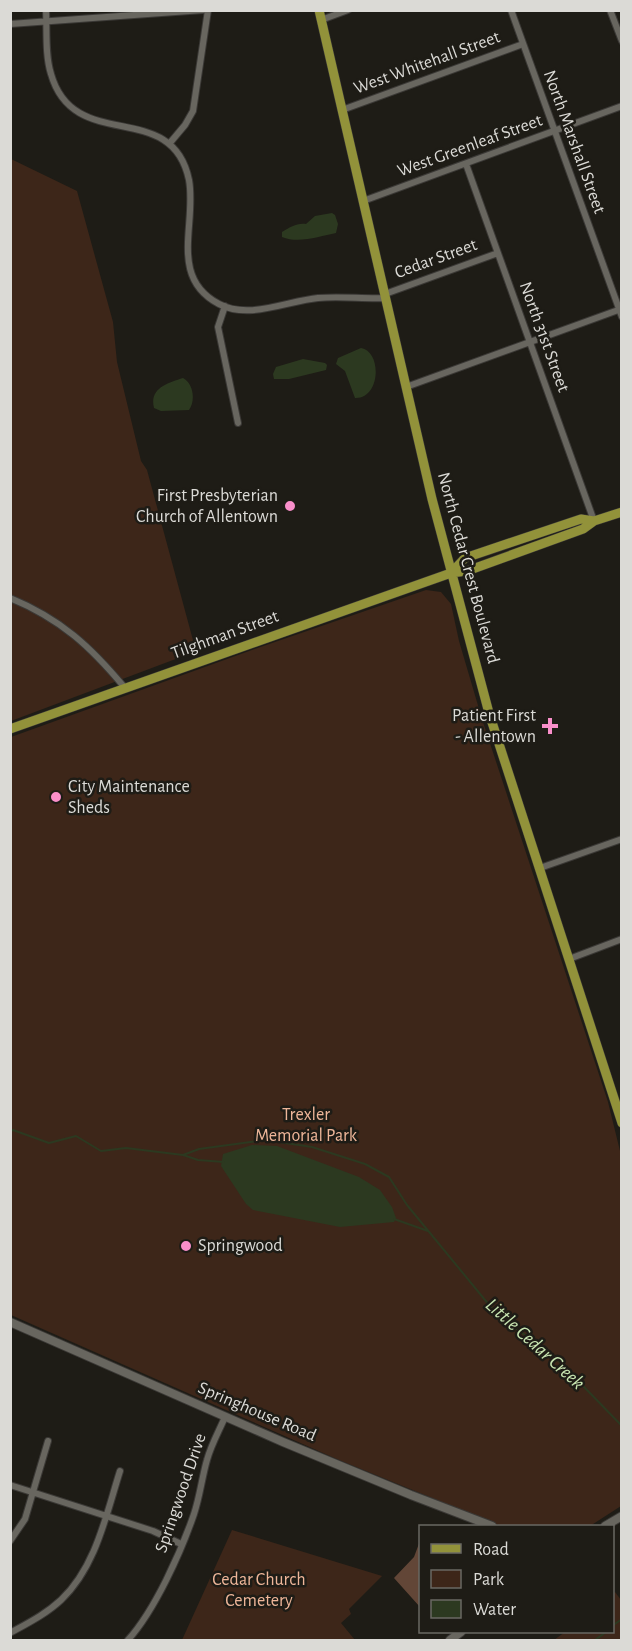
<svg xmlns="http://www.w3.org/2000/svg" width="632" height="1651" viewBox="0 0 632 1651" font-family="'Alegreya Sans',sans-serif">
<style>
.green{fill:#3d2619}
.forest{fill:#624637}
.water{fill:#2c3920}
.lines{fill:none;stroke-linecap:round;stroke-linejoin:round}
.stream{stroke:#2c3920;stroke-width:2}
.street-casing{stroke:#3b3936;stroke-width:8}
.secondary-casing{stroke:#3b3936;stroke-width:10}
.primary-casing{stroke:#3b3936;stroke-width:10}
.street{stroke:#68665f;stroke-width:6}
.secondary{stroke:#68665f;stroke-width:8}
.primary{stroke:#92923a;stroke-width:9}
.poi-dot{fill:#f98fca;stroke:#1e1c16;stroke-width:2}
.labels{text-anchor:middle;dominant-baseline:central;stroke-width:5;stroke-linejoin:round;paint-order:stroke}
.street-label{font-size:18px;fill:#dbdad6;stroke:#1e1c16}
.poi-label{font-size:18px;fill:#dbdad6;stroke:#1e1c16;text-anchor:end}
.park-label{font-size:18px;fill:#eeb699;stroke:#1e1c16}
.water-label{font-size:20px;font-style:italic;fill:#c8e5b1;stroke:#1e1c16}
</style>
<rect width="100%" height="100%" fill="#1e1c16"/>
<!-- green -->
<path class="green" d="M11,159l66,32 36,131 4,40 24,99 6,9 50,185 -16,2 -170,64z
M426,590l15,2 10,12 8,37 23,78 126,383 13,53v351l-31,20h-89l-162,-66 -328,-145v-578l241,-87z
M232,1530l150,46 -33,33 2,5 -10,9 14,17h-173z
M615,1592l6,8v40h-67l11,-8h47l1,-38z"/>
<!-- forest -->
<path class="forest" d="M420,1541v66l-26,-29 20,-21z"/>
<!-- water -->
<path class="water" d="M332,213l3,2 3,9 -2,9c-16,3 -37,11 -54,4v-5c9,-5 14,-9 24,-8l9,-8z
M361,348c21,3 20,51 -6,50l-10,-27 -9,-7 2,-6z
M303,359l22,4 2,2 -1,5 -37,9h-15l-1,-5 3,-7z
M183,378c10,5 13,22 6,32l-28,1 -7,-3c-5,-20 14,-25 29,-30z
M252,1145l25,1 82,31 21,13 12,17 4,11 -2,4 -54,5 -87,-17 -7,-6 -25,-38 2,-12z"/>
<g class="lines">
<!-- stream -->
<path class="stream" d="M10,1132l3,-2 36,13 27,-7 25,15 25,-3 57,7 16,-6 67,-9 46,7 53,17 24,13 18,28 92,112 51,35 72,74
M183,1155l15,5 26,2
M394,1219l34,12
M612,1626l10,-7
M595,1640l11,-8"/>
<!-- street casing -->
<g class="street-casing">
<path id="street" d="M46,10c1,21 -1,45 5,64 23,81 121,23 138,106 8,44 -21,97 30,124 30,16 68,-3 99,-6 22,-2 46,1 68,0
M511,10l111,307
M610,10l12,31
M321,20l27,-10
M10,24l193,-14
M342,110l181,-66
M169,144l16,-19 8,-14 15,-101
M466,164l128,357
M363,201l259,-95
M385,294l113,-41
M225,306l-7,21 20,96
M406,387l215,-78
M10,598c51,21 81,49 115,90
M540,868l82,-29
M569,959l53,-20
M10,1485l143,46 28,13
M10,1541l15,-22 23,-78
M10,1633c18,-10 36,-19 51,-33 35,-33 45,-85 59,-129
M128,1640c27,-30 53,-88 66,-126 6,-18 8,-37 13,-54 4,-15 12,-29 18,-43"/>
</g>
<!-- secondary casing -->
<g class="secondary-casing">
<path id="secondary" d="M10,1322l273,120 128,53 81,31
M605,1526l17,-10
M450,1640l11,-8"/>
</g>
<!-- primary casing -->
<g class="primary-casing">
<path id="primary" d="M319,10l113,489 57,214 133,410
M451,573l14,-15 116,-39 13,2
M10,729l441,-156 16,-2 116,-42 11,-8 28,-9"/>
</g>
<!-- street -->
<use href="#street" class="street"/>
<!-- secondary -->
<use href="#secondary" class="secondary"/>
<!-- primary -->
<use href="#primary" class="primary"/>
</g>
<!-- markers -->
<g class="poi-dot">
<circle cx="290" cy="506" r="6"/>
<path d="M547 717h6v6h6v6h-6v6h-6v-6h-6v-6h6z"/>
<circle cx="56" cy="797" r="6"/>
<circle cx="186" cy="1246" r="6"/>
</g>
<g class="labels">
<!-- street labels -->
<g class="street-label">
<text transform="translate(427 63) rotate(-20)">West Whitehall Street</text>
<text transform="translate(574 142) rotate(70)">North Marshall Street</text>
<text transform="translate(470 146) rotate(-20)">West Greenleaf Street</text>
<text transform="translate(436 259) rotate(-20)">Cedar Street</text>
<text transform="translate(544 337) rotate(70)">North 31st Street</text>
<text transform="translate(468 568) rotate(75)">North Cedar Crest Boulevard</text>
<text transform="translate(225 635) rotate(-20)">Tilghman Street</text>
<text transform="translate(257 1412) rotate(23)">Springhouse Road</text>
<text transform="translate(181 1493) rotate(-71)">Springwood Drive</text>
</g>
<!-- poi labels -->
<g class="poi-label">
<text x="278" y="496">First Presbyterian<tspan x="278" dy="21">Church of Allentown</tspan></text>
<text x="536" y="716">Patient First<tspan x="536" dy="21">- Allentown</tspan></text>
<text x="68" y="787" text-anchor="start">City Maintenance<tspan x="68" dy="21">Sheds</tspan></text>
<text x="198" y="1246" text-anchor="start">Springwood</text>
</g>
<!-- park labels -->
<g class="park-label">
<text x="306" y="1115">Trexler<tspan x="306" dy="21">Memorial Park</tspan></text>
<text x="259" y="1580">Cedar Church<tspan x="259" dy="21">Cemetery</tspan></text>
</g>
<!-- water labels -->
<g class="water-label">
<text transform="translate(535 1344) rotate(42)">Little Cedar Creek</text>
</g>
</g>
<!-- border -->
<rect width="632" height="1651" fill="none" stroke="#dbdad6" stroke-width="24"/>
<!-- legend -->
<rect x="419" y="1525" width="195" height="108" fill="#1e1c16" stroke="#6a6863" stroke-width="1.5"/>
<rect x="431" y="1544" width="30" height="9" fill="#92923a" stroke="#6a6863" stroke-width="1.5"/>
<text x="473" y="1555" font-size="18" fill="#dbdad6">Road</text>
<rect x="431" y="1570" width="30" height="18" fill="#3d2619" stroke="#6a6863" stroke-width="1.5"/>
<text x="473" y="1585" font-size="18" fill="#dbdad6">Park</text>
<rect x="431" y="1600" width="30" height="18" fill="#2c3920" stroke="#6a6863" stroke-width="1.5"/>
<text x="473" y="1615" font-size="18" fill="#dbdad6">Water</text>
</svg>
